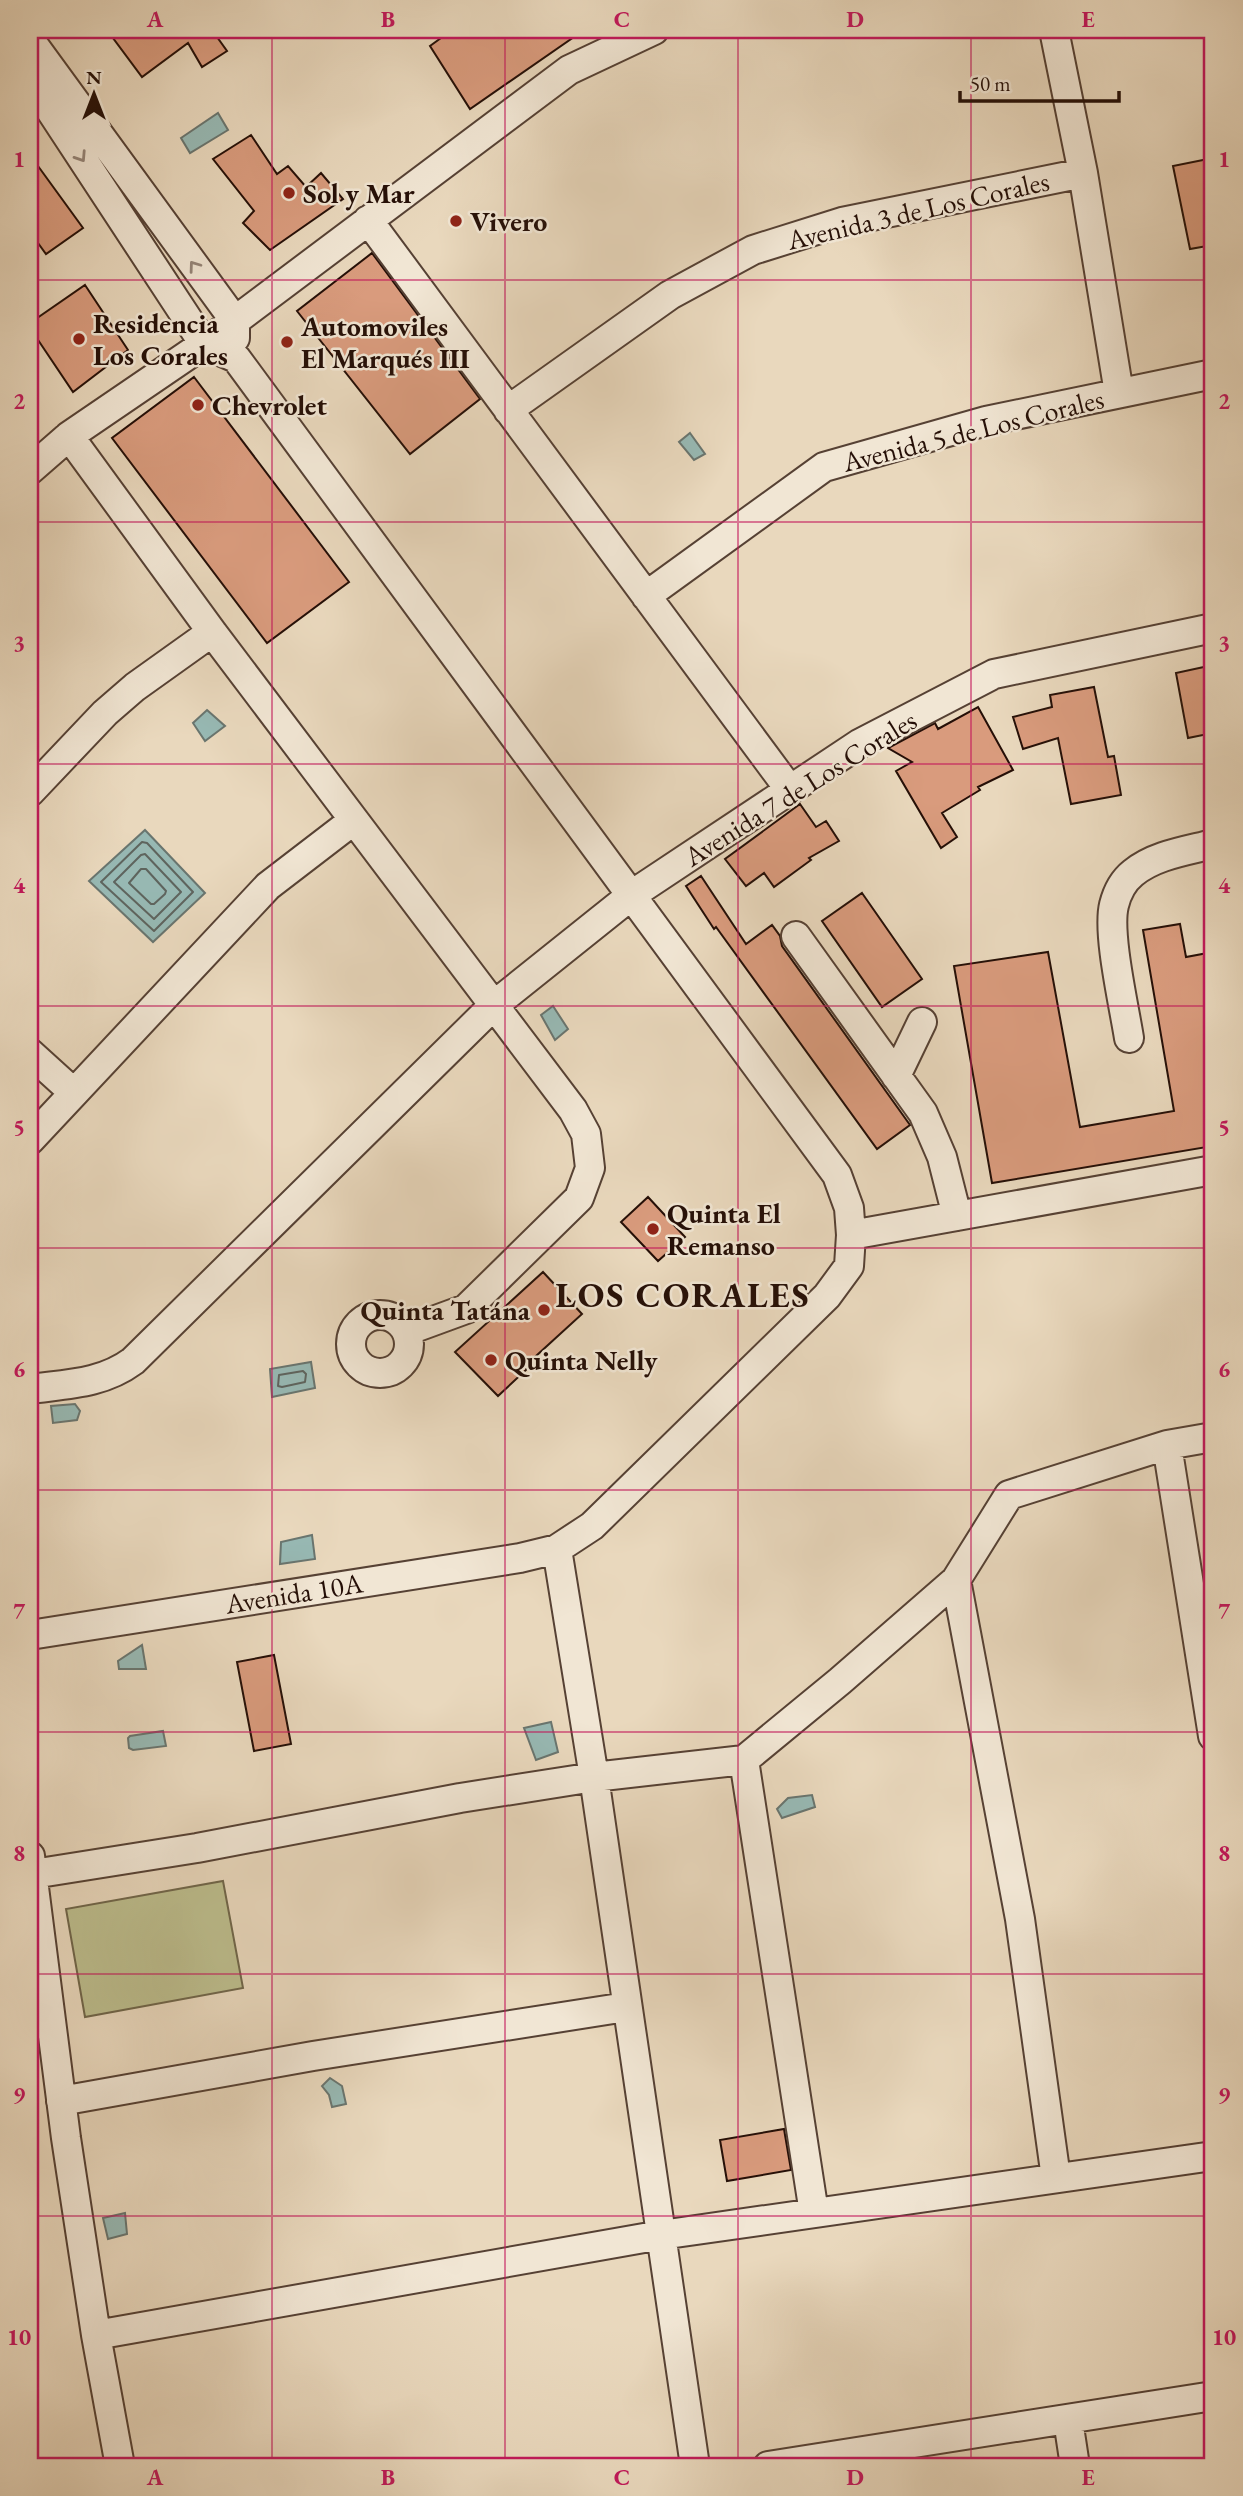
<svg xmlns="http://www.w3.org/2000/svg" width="1243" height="2496" viewBox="0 0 1243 2496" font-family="'EB Garamond',serif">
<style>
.green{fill:#bcbd8d;stroke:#70664a;stroke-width:2}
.water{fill:#97b9b4;stroke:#69756f;stroke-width:2}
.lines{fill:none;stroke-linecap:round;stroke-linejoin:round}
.shore{stroke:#5e645e;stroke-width:2}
.building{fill:#d99b7d;stroke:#250f07;stroke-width:2}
.minor-casing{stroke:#564134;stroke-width:32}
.minor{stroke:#f1e6d4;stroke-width:28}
.oneway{stroke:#958578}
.grid{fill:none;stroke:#c2185b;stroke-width:2;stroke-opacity:0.55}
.poi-dot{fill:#8f2418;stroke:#f1e6d4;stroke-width:2.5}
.labels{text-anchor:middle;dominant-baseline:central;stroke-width:5;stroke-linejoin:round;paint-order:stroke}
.poi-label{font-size:28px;font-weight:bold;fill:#250f07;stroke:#f1e6d4;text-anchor:start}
.street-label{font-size:28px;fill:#250f07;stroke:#f1e6d4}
.district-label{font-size:35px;font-weight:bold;letter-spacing:2px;fill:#250f07;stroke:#f1e6d4}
.neatline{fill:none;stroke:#c2185b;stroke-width:2.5}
.grid-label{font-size:23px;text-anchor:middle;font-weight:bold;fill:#c2185b}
</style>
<rect width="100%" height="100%" fill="#e9d8bd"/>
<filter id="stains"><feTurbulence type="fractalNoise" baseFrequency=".00286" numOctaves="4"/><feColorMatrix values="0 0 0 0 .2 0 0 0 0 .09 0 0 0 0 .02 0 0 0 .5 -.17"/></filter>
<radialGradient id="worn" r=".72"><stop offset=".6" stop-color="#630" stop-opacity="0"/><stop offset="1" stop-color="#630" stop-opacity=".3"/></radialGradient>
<!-- green -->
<path class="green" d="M223,1881l20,107 -158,29 -19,-108z"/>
<!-- water -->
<path class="water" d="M218,113l10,17 -38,23 -9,-15z
M690,433l15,21 -11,6 -15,-18z
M207,710l18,16 -20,15 -12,-18z
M145,830l60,63 -52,49 -64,-61z
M553,1006l15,23 -13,11 -14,-25z
M311,1362l4,26 -43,9 -2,-28z
M75,1404l5,7 -3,9 -24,3 -2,-17z
M312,1535l3,24 -35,5 1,-22z
M142,1645l4,24h-27l-1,-8z
M551,1722l7,30 -22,8 -12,-32z
M163,1731l3,15 -33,4 -4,-2 -1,-10 2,-2z
M812,1795l3,12 -33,11 -5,-9 11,-11z
M330,2078l12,8 4,18 -14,3 -3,-12 -7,-9z
M125,2213l2,21 -19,5 -5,-21z"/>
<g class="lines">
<!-- shore -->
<path class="shore" d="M142,842l5,1 46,49 -39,39 -53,-49z
M145,854l36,38 -27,27 -40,-37 27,-27z
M141,869h5l20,22 -1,3 -11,10h-3l-22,-21z
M303,1371l3,3 -1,8 -23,5 -4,-1 1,-11z"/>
</g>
<!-- building -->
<path class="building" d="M127,30h85l15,21 -25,16 -14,-24 -46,34 -29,-39z
M452,30h132l-114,79 -40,-63z
M251,135l26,39 11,-8 18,21 15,-14 22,26 -73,51 -27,-27 11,-12 -41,-52z
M30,155l53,73 -37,26 -16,-22z
M1213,158v87l-23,4 -17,-83z
M372,253l108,146 -70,55 -113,-143z
M85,285l43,65 -55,42 -43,-64v-5z
M194,377l155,205 -82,61 -155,-205z
M1213,665v68l-25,5 -12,-65z
M1094,687l14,70 6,-1 7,39 -50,9 -13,-66 -35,11 -10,-32 39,-10 -2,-12z
M978,707l35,63 -35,17 2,3 -38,23 15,24 -16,11 -45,-77 16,-9 -24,-14 47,-25 3,6z
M800,804l16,23 10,-6 13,20 -30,17 2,2 -37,27 -10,-14 -18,13 -21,-27z
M701,876l45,68 26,-19 8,11 2,10 128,179 -33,24 -161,-222 -2,2 -28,-43z
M862,893l60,86 -40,28 -60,-86z
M1180,924l6,33 27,-5v131l-5,1 5,26v36l-221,37 -38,-217 94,-14 32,175 94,-16 -31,-181z
M648,1197l37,40 -27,24 -37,-39z
M543,1272l39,42 -58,53 3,2 -29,27 -43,-44z
M274,1655l17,89 -37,7 -17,-89z
M784,2129l7,41 -64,11 -7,-41z"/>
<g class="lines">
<!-- minor casing -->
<g class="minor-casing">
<path id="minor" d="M1054,30l29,143 36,220
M30,40l205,281v17
M30,79l174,265 32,14 601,817 12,33 2,27 -2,31 -22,30 -235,230 -35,23 -37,9 -490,77
M368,220l422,570
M508,410l162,-115 83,-45 89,-28 241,-49
M69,436l143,196 361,478 13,24 4,34 -11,30 -113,111 -60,22
M30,470l39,-34 135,-92 365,-274 85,-40
M646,596l178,-129 162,-46 227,-47
M30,792l75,-79 30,-26 77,-55
M796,936l127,177 19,44 15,59
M1129,1038c-5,-32 -22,-105 -15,-133 3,-12 9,-24 19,-32 22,-18 53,-22 80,-29
M30,1053l43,39
M896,1076l26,-54
M30,1140l238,-254 86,-66
M851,1235l362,-65
M351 1344a29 29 0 1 1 58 0a29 29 0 1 1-58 0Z
M30,1389c37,-5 72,-5 103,-28l360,-355 140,-112 226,-150 135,-70 219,-46
M1167,1445l46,291
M557,1549l37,228 101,689
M956,1580l64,339 36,259
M744,1760l70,453
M30,1856l36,282 30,197 24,131
M33,1874l164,-26 263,-50 134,-21 150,-17 96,-79 116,-101 53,-85 158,-50 46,-8
M61,2101l252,-45 313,-49
M96,2335l565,-100 552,-79
M1068,2420l7,46
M768,2466l445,-70"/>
</g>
<!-- minor -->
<use href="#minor" class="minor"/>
</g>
<!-- one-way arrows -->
<defs><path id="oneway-chevron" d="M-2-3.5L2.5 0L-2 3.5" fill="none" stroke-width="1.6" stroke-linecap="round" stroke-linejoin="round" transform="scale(1.75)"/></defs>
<g class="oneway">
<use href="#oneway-chevron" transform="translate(81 157) rotate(57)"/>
<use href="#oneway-chevron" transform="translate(194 266) rotate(-126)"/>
</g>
<!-- grid -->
<path class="grid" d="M272,30v2436M505,30v2436M738,30v2436M971,30v2436M30,280h1183M30,522h1183M30,764h1183M30,1006h1183M30,1248h1183M30,1490h1183M30,1732h1183M30,1974h1183M30,2216h1183"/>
<!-- markers -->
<g class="poi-dot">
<circle cx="289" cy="193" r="7"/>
<circle cx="456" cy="221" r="7"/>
<circle cx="79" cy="339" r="7"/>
<circle cx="287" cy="342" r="7"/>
<circle cx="198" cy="405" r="7"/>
<circle cx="653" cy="1229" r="7"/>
<circle cx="544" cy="1310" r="7"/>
<circle cx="491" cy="1360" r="7"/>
</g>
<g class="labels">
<!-- poi labels -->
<g class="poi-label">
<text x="303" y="193">Sol y Mar</text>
<text x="470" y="221">Vivero</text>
<text x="93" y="323">Residencia<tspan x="93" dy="32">Los Corales</tspan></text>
<text x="301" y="326">Automoviles<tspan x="301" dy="32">El Marqués III</tspan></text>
<text x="212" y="405">Chevrolet</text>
<text x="667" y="1213">Quinta El<tspan x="667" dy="32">Remanso</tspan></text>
<text x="530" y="1310" text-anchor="end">Quinta Tatána</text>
<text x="505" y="1360">Quinta Nelly</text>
</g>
<!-- street labels -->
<g class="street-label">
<text transform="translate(918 210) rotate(-13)">Avenida 3 de Los Corales</text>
<text transform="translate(973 430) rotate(-14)">Avenida 5 de Los Corales</text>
<text transform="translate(800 788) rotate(-32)">Avenida 7 de Los Corales</text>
<text transform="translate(294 1593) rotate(-9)">Avenida 10A</text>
</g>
<!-- district labels -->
<g class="district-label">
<text x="683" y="1294">LOS CORALES</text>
</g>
</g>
<!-- margin -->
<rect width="1243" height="2496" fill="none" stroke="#e9d8bd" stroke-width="77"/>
<!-- north arrow -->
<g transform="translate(94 94)" stroke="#f1e6d4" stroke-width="5" paint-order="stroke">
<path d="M0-5L12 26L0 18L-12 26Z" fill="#250f07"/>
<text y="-10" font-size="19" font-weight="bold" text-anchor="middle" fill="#250f07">N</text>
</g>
<!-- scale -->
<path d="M960 91v10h159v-10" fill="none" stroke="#250f07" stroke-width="3.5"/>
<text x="970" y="91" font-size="21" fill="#250f07" stroke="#f1e6d4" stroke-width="5" paint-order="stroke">50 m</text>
<rect x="38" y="38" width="1166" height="2420" class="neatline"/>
<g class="grid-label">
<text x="155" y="27">A</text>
<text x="388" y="27">B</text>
<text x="622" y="27">C</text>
<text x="855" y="27">D</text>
<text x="1088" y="27">E</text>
<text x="19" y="167">1</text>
<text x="1224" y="167">1</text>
<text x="19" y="409">2</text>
<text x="1224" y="409">2</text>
<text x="19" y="651">3</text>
<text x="1224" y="651">3</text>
<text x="19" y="893">4</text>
<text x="1224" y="893">4</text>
<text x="19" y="1135">5</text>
<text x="1224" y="1135">5</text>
<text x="19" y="1377">6</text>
<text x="1224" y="1377">6</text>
<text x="19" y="1619">7</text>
<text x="1224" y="1619">7</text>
<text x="19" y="1861">8</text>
<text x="1224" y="1861">8</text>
<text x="19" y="2103">9</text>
<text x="1224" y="2103">9</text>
<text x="19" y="2345">10</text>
<text x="1224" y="2345">10</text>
<text x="155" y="2485">A</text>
<text x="388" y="2485">B</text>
<text x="622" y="2485">C</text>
<text x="855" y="2485">D</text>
<text x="1088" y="2485">E</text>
</g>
<rect width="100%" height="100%" filter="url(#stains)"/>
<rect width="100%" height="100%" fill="url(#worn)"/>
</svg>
